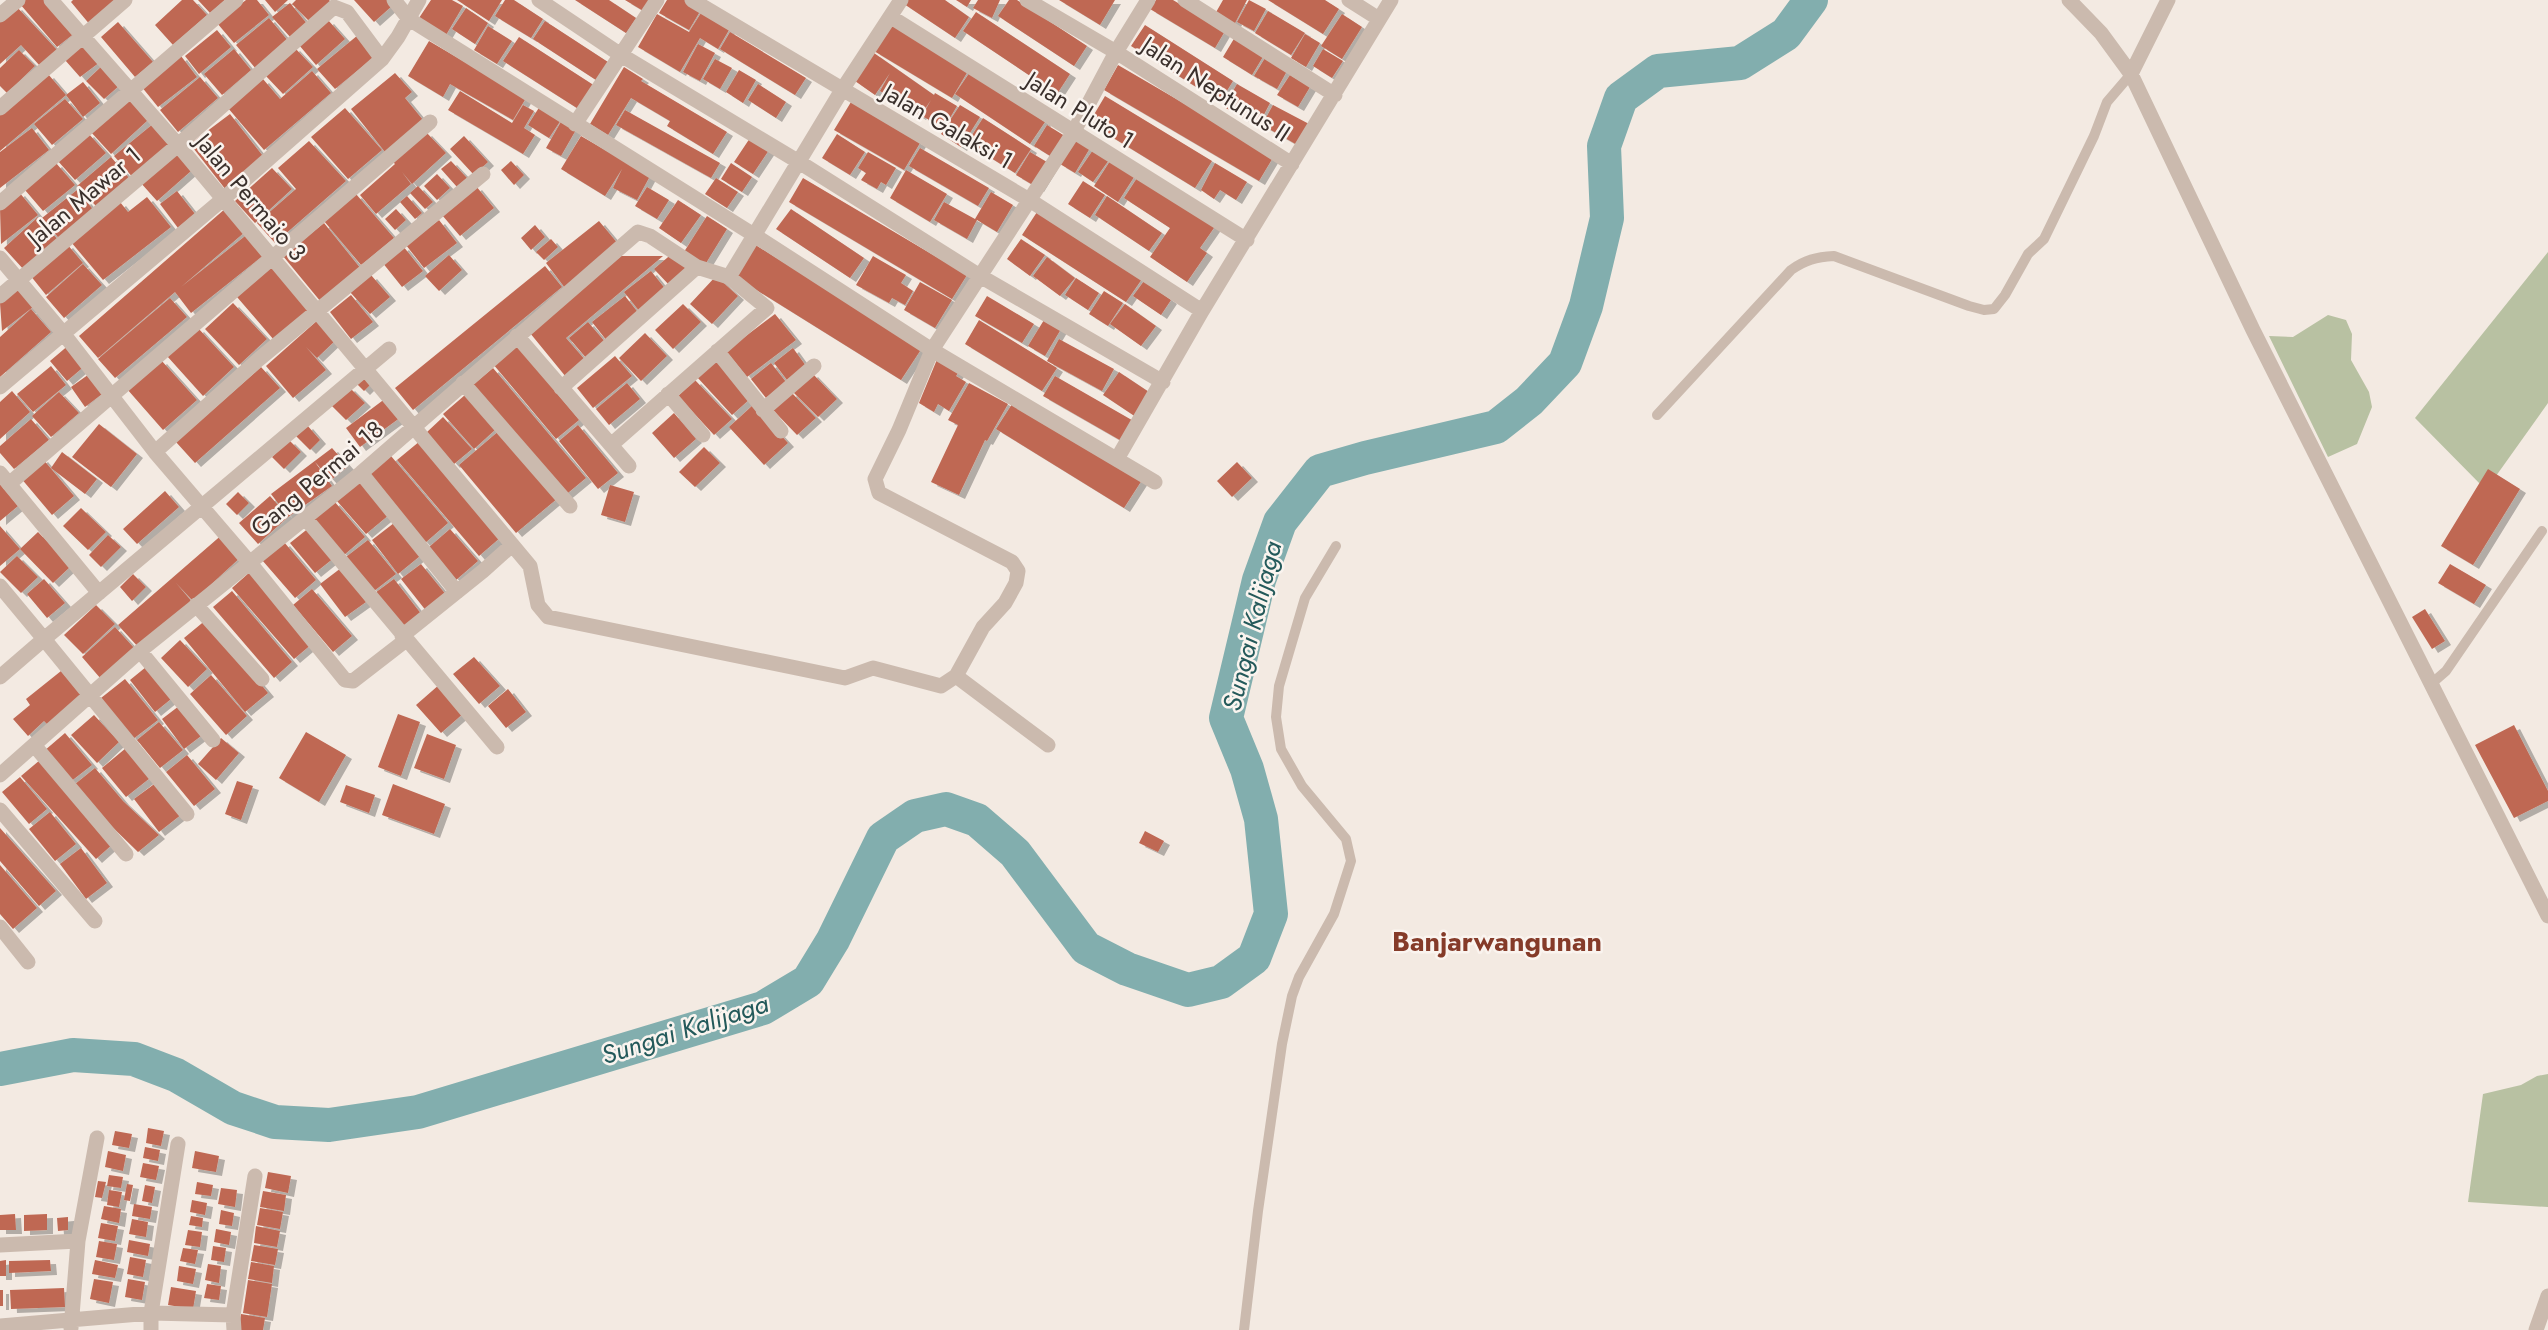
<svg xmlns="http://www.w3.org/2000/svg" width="2548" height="1330" viewBox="0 0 2548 1330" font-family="Jost,sans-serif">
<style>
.green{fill:#b8c1a2}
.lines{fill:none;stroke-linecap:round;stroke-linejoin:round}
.river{stroke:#82aeae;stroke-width:34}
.building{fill:#bf6853;filter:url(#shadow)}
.service{stroke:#cbbaae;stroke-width:10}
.minor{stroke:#cbbaae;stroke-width:15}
.labels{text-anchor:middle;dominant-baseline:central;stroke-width:5;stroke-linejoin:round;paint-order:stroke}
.street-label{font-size:24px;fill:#3a302c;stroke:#faf4ef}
.water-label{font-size:26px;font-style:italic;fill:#23595a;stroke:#faf4ef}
.quarter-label{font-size:27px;font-weight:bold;fill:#853b29;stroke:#faf4ef}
</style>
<defs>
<filter id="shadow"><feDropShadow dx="6" dy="4" stdDeviation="0" flood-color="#0004"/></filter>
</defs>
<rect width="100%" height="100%" fill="#f3eae2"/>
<!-- green -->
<path class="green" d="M2548,252v151l-62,87 -71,-72z
M2328,315l18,5 6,14 -1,26 18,32 3,15 -15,37 -29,13 -59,-121 24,1z
M2548,1074v133l-80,-5 15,-108 38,-9 16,-9z"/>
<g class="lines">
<!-- river -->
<path class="river" d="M0,1069l73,-14 61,4 42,16 57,33 42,14 54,3 89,-13 345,-104 45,-27 25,-41 50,-102 32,-22 31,-7 31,11 38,33 71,95 41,21 61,21 33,-8 33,-24 17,-44 -10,-95 -14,-50 -21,-51 33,-138 21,-58 40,-51 45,-13 131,-31 33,-26 36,-38 21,-57 21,-88 -3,-72 17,-48 37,-27 82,-8 46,-29 25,-34"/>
</g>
<!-- building -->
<path class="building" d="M25,0h23l28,32 -19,15 -37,-43z
M73,0h48l-30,26 -20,-24z
M182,0h11l14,15 -34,30 -18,-20z
M198,0h27l-15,13z
M246,0h11l12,15 -35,28 -17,-20z
M265,0h23l-13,12z
M296,0h33l2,2 -21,20 -18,-18z
M354,0h33l5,6 -18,16z
M431,0h21l11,6 -17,29 -27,-17z
M457,0h45l-13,21z
M505,0h9l29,19 -12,19 -36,-22z
M575,0h34l27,18 -10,15z
M625,0h26l-6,12z
M667,0h22l13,8 -13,22 -30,-17z
M907,0h38l24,17 -14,21 -51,-34z
M956,0h15l-4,7z
M978,0h22l-8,18 -19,-10z
M1009,0h8l70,46 -13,20 -76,-50z
M1059,0h56l-15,25z
M1156,0h17l52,31 -10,17 -65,-39z
M1223,0h24l-13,25 -19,-11z
M1249,0l17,9 -12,22 -17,-9z
M1268,0h57l14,9 -16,25z
M290,3l18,22 -16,14 -20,-22z
M16,6l41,44 -17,16 -19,-21 -21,19v-43z
M466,8l22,15 -13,21 -23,-15z
M1268,11l37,22 -14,22 -36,-22z
M976,12l94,62 -13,20 -94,-63z
M701,13l28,17 -11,19 -18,-11 -20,34 -42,-25 19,-33 32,18z
M1342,14l20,13 -20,32 -21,-13z
M269,18l20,24 -33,27 -20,-24z
M328,20l17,19 -29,26 -17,-20z
M545,21l66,43 -12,18 -66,-43z
M118,22l35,40 -18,15 -34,-40z
M891,24l77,47 -16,27 -78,-47z
M1145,25l88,56 -13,21 -89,-56z
M488,26l24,15 -15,23 -23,-14z
M217,30l14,17 -32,27 -14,-18z
M730,32l76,46 -11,17 -75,-46z
M1305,34l15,9 -14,24 -15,-9z
M358,35l16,22 -39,32 -18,-20z
M519,37l76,49 -15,24 -77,-49z
M1235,37l29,18 -12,20 -29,-18z
M429,41l97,57 -13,22 -63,-36 -7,13 -35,-21z
M85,44l15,18 -20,15 -15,-17z
M698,44l17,9 -15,28 -17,-9z
M294,47l19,20 -30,27 -18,-19z
M234,49l17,21 -29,25 -18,-21z
M1323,49l20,12 -11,17 -19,-12z
M19,50l16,16 -28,27 -7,-7v-18z
M874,53l60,42 1,-2 22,13 -13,22 -22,-12 9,-16 -11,16 -40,-25 10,-18 -15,22 -20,-14z
M181,56l16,21 -39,30 -17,-21z
M1265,58l22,13 -10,18 -23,-13z
M715,59l17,9 -12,21 -17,-10z
M1118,65l156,91 -15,25 -155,-91z
M102,66l18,19 -16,14 -18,-18z
M624,67l19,12 -2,2 86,51 -14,22 -46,-28 3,-5 -39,-23 -23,37 -18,-11z
M739,70l17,10 -13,23 -17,-11z
M312,71l19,22 -67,57 -19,-22 11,-9 -11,9 -17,-20 35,-29 17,20z
M970,72l75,50 -15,22 -75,-50z
M395,73l17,19 -7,6 18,22 -38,32 -34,-43z
M48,74l18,21 -66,56v-37z
M1290,75l20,12 -12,20 -21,-12z
M200,77l18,21 -40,34 -18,-22z
M83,82l17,21 -17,14 -17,-22z
M758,84l28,18 -10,16 -28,-18z
M1237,84l33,19 -12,23 -34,-19z
M460,91l52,32 11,-18 11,6 -10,17 11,7 -12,19 -75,-44z
M1105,96l107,65 -17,27 -106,-65z
M127,97l21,23 -37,34 -21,-23z
M65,99l18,20 -31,26 -18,-21z
M851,102l69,41 -16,27 -70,-40z
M960,105l20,12 -19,30 -20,-13z
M1273,105l38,20 -12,21 -37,-21z
M540,106l21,14 -12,18 -21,-13z
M345,108l37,42 -34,29 -37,-42z
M625,110l95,53 -9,15 -95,-53z
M230,114l36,46 -40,30 -36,-46z
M983,118l48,31 -16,24 -48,-30z
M562,120l15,8 -16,28 -15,-8z
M153,124l20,23 -38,33 -21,-24z
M1047,125l21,13 -13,21 -21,-13z
M32,128l17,22 -49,38v-36z
M426,132l20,21 -34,31 -10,-12 9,12 -35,30 -16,-19 35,-31 -2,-2z
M88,133l18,20 -31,27 -18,-20z
M837,134l28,18 -15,23 -28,-17z
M464,136l24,26 -14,13 -24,-26z
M581,136l69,40 -13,24 -24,-12 9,-19 -17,27 -44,-27z
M750,138l19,12 -16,24 -19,-12z
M1075,139l15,9 -15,25 -15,-9z
M309,141l37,40 -71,62 -18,-20 39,-34 -18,-21z
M920,148l69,40 -11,18 -69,-40z
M1093,150l16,10 -16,22 -15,-10z
M175,152l16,19 -34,30 -17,-19z
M868,152l28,16 -10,17 -5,-3 -4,7 -16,-9 5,-7 -8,-5z
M1030,152l22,13 -14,23 -22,-13z
M111,157l18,21 -33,28 -19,-20z
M1112,158l24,16 -18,28 -24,-16z
M451,161l16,17 -10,9 -16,-18z
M511,161l13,14 -10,10 -13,-15z
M56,163l19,22 -32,26 -18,-21z
M731,163l21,14 -10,15 -21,-13z
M1215,163l32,19 -11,18 -16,-10 -6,9 -13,-9z
M272,168l20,21 -37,34 -20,-22z
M906,170l41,24 -17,28 -40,-24z
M437,174l13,14 -13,12 -13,-14z
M1139,175l77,50 -16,23 7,5 -20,29 -37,-25 20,-29 -46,-30z
M716,178l22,14 -11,16 -22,-14z
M803,178l164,97 -15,24 -163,-97z
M1083,181l22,14 -15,23 -22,-14z
M418,186l15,16 -8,7 -15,-16z
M476,186l18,22 -34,28 -18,-21z
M647,187l22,13 -12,19 -22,-13z
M77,190l19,23 -34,29 -20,-24z
M177,191l18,23 -17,14 -18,-24z
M19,192l19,23 -37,29 -1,-36z
M991,192l22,13 -16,27 -20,-12 -10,19 -33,-19 10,-18 31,17z
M356,194l38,44 -33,27 -37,-44z
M407,196l15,17 -7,6 -15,-17z
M1107,196l55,37 -13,18 -54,-36z
M147,197l24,30 -68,53 -32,-38 49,-40 8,10z
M678,200l23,15 -20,28 -22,-15z
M226,208l20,23 -65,56 68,-54 16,21 -74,59 -16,-21 -77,66 -19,-22z
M396,209l10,11 -11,10 -10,-11z
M791,209l73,49 -14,20 -74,-49z
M1037,212l105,67 -16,23 -104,-67z
M707,216l20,13 -24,39 -21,-13z
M38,217l21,24 -34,30 -21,-23z
M439,220l18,23 -33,25 -18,-23z
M599,221l20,24 -54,43 -19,-25z
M324,223l37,46 -40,33 -38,-46z
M535,225l10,12 -14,13 -10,-12z
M551,239l7,8 -14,13 -8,-8z
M1021,239l24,16 -15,21 -23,-17z
M67,244l16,19 -37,32 -16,-20z
M754,244l168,104 -21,32 -167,-104z
M403,246l20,25 -21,16 -20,-25z
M674,252l17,18 -20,17 -17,-18z
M449,255l13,15 -23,21 -14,-15z
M621,256h42l-97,82 20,23 -20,16 -36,-44z
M873,256l33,19 -5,8 12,8 -8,14 -13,-7 -3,5 -33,-18z
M1047,257l28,21 -15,18 -27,-20z
M83,264l19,21 -38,33 -18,-21z
M274,265l37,43 -37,32 -37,-43z
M545,266l17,21 -149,123 -18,-22z
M651,271l16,20 -27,21 -16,-20z
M371,275l19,22 -20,17 -20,-22z
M716,276l22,20 -26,28 -22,-20z
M1076,278l23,15 -11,17 -23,-15z
M1144,281l27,19 -10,15 -28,-19z
M920,282l32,18 -17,28 -31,-18z
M19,288l14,19 -31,24 -2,-28z
M1104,291l19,12 -15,23 -19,-12z
M351,295l22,27 -22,17 -21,-27z
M625,296l15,19 -33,26 -15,-19z
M987,296l47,28 -12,19 -47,-27z
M170,298l17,19 -72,61 -17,-19z
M233,303l34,36 -28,26 -34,-36z
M683,304l18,18 -28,27 -18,-19z
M1125,304l31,22 -15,20 -31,-22z
M31,309l20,23 -51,45v-40z
M775,314l21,26 -49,37 -21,-26z
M320,318l18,20 -21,20 -11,-11 20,23 -33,28 -27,-32z
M979,320l78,48 -15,23 -77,-47z
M1044,320l17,9 -16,27 -17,-10z
M588,322l18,21 -19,16 -18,-21z
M198,328l36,39 -31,29 -36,-40z
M645,333l22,23 -26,25 -22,-23z
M1059,339l55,30 -12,22 -55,-30z
M70,344l17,20 -20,17 -17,-20z
M516,344l63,76 -23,19 -63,-75z
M793,348l13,18 -19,14 -13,-17z
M615,356l17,20 -39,32 -16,-20z
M938,357l22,13 -4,6 10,6 -17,29 -11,-7 -4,8 -15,-9z
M161,360l36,40 -34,30 -36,-41z
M716,360l35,38 -19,17 -35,-38z
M771,363l15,19 -20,16 -15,-19z
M51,366l15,19 -33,27 -16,-18z
M261,367l19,21 -85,75 -19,-21z
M493,368l93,110 -23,19 -93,-110z
M92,372l14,19 -21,16 -14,-20z
M1119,372l33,22 -16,23 -33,-22z
M812,373l25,26 -19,18 -25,-25z
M367,375l6,7 -9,9 -7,-7z
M1055,376l82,47 -12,20 -82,-47z
M695,380l37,39 -18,16 -36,-39z
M627,383l13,16 -31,26 -13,-16z
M969,383l39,21 -21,37 -2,-1 -26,55 -28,-13 27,-57 -10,-5z
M349,387l16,16 -19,17 -15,-15z
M12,391l18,21 -30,27v-37z
M59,392l20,21 -28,24 -19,-21z
M791,392l25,26 -19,17 -25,-26z
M465,395l31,34 -22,20 -31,-35z
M386,398l15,19 -41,30 -14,-19z
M1014,401l128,79 -18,28 -128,-79z
M753,405l35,38 -24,22 -35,-38z
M674,413l22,26 -22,19 -22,-25z
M443,417l29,32 -18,15 -28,-31z
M31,419l18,21 -35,29 -14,-16v-7z
M99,424l38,30 -26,33 -39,-30z
M307,425l13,15 -10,10 -14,-14z
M578,425l40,48 -20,16 -39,-48z
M500,430l58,68 -42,35 -57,-68z
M289,440l12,12 -17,17 -12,-12z
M420,441l81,96 -22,19 -82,-96z
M704,447l16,16 -25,24 -16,-15z
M332,448l16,18 -17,14 -16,-18 17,24 -44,31 -30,27 -19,-21 31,-27 17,19 -16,-21z
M62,452l35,27 -12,15 -34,-26z
M391,456l57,67 -23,20 -57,-68z
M42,458l32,38 -22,19 -32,-38z
M1237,462l15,16 -20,19 -15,-16z
M2488,469l32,20 -47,76 -32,-19z
M360,481l30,33 -24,20 -29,-33z
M0,484l18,22 -18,15z
M610,485l24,7 -9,30 -24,-7z
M165,491l14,16 -42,37 -14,-15z
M238,492l11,11 -12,12 -11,-11z
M334,501l31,36 -21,18 -32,-36z
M81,508l25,24 -18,18 -25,-24z
M394,523l26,33 -22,18 -26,-34z
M0,526l20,23 -20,17z
M310,527l25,30 -20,16 -25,-30z
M450,529l28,32 -22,19 -28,-32z
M38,532l33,34 -18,17 -33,-34z
M224,533l19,22 -50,46 -17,-18 17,20 -53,46 -22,-24z
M108,535l13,12 -20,20 -12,-12z
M368,540l28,34 -22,17 -28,-34z
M284,542l32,38 -21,18 -33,-38z
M17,556l21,21 -17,16 -21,-21z
M421,564l26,32 -20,16 -26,-33z
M2450,564l36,21 -12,19 -36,-21z
M341,568l25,34 -21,15 -25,-33z
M251,571l62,72 -19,16 -62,-71z
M133,574l13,13 -14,14 -12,-14z
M44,579l21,24 -18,15 -20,-24z
M394,579l28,36 -19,14 -28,-36z
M312,589l40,47 -19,16 -40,-47z
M232,591l60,71 -18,16 -61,-71z
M96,605l19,19 -32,30 -19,-19z
M2425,609l20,32 -13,8 -20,-32z
M207,619l61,74 -23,19 -61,-74z
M115,627l20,22 -34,30 -19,-22z
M180,640l27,29 -19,18 -27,-29z
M474,657l26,29 -21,18 -26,-30z
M146,667l25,32 -16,13 -25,-32z
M61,671l21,25 -34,29 -4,-4 -16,15 -15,-17 17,-14 -4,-6z
M211,675l36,41 -21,19 -36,-41z
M125,679l33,41 -25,19 -32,-41z
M440,684l25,28 -24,21 -25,-28z
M508,689l18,23 -20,16 -18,-22z
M179,706l22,30 -17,13 -22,-30z
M398,714l22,8 -19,54 -23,-9z
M94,715l25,27 -22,21 -26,-28z
M159,722l24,28 -23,18 -23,-28z
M2514,725l34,66v10l-34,17 -39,-73z
M306,732l40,23 -27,47 -40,-24z
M65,733l27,32 -22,17 -26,-31z
M427,734l29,11 -12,34 -30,-11z
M221,738l18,15 -23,27 -18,-16z
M126,748l24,30 -24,19 -24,-29z
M187,755l28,34 -21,17 -28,-34z
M40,760l74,83 -18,16 -75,-83z
M95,768l28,33 36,34 -21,17 -35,-34 -29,-33z
M20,777l27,32 -18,15 -27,-32z
M237,781l16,5 -12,34 -16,-6z
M157,782l25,32 -23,18 -25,-33z
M393,784l52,20 -11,30 -52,-19z
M346,785l29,10 -6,18 -29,-11z
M50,812l26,32 -21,17 -26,-32z
M0,828l56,63 -17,15 -39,-45z
M1145,831l19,10 -6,11 -19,-9z
M81,848l26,35 -21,16 -26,-35z
M0,865l37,43 -24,21 -13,-15z
M148,1128l16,3 -3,15 -15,-3z
M115,1131l17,3 -3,14 -17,-3z
M145,1147l15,3 -2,11 -15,-3z
M108,1151l18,4 -3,16 -18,-4z
M195,1151l24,5 -3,16 -24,-4z
M143,1163l16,3 -3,14 -16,-3z
M268,1172l23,4 -3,17 -23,-5z
M109,1175l14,2 -2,11 -14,-2z
M98,1181l8,1 -4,16 -7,-1z
M197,1182l16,3 -2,11 -16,-2z
M127,1184l6,1 -3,16 -6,-1z
M145,1185l10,2 -3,16 -10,-2z
M221,1188l16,2 -2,17 -17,-3z
M109,1190l13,2 -3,15 -12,-2z
M263,1191l23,4 -2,16 -24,-4z
M192,1200l15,3 -2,12 -15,-3z
M134,1204l18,3 -2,12 -18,-3z
M104,1206l17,3 -2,14 -18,-4z
M260,1208l23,4 -3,17 -23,-4z
M221,1210l13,3 -2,13 -13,-2z
M15,1214l1,16h-16v-15z
M47,1214v16l-23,1v-16z
M191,1216l12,2 -1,9 -13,-2z
M68,1217v13l-10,1 -1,-13z
M132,1219l16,3 -2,15 -17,-3z
M101,1223l17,3 -3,15 -17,-3z
M256,1226l24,5 -3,16 -23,-4z
M216,1229l15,3 -2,13 -15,-3z
M188,1230l14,2 -2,15 -15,-2z
M129,1240l21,4 -2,12 -21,-4z
M99,1241l18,3 -3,16 -18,-3z
M254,1245l24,4 -3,16 -24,-4z
M213,1246l13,2 -2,14 -13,-2z
M183,1248l15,2 -3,14 -15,-3z
M130,1257l16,3 -3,17 -16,-3z
M6,1260v16h-6v-15z
M50,1260l1,11 -42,2v-12z
M95,1260l23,5 -3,13 -23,-4z
M251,1262l23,4 -2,17 -24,-4z
M208,1264l13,2 -2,17 -14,-3z
M179,1266l17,3 -3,15 -16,-3z
M94,1279l19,3 -4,21 -19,-4z
M128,1279l17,3 -3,18 -17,-3z
M248,1280l24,4 -5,33 -24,-4z
M207,1284l14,2 -2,14 -15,-2z
M171,1287l25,4 -3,18 -25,-4z
M64,1288l1,19 -54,2 -1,-19z
M0,1290h3v16h-3z
M241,1314l24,4 -2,12h-25z"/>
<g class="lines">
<!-- service -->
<path class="service" d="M1657,415l134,-145c14,-10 25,-13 43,-14l135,50 15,4 10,-1 11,-14 23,-41 16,-15 50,-103 13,-34 24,-28
M2431,684l15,-13 96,-140
M1244,1330l14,-119 24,-167 10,-48 7,-19 35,-63 17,-53 -5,-22 -44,-53 -21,-37 -5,-32 3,-31 26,-88 31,-52"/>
<!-- minor -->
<path class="minor" d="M51,0l127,145 352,421 8,39 10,12 297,61 28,-10 68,18 15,-10 27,-49 22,-24 11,-20 2,-12 -6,-9 -133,-69 -4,-14 24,-49 33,-80 141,-217 43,-81 32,-52
M394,0l15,19 345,216 178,115 223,132
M539,0l82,55 178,107 181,114 183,106
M692,0l339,201 171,110
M1027,0l89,52 176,112
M1185,0l150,95
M1349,0l30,19
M2069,0l32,33 30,41 122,256 295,586
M0,15l18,-15
M891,17l356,223
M2131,74l37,-74
M0,108l125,-108
M575,124l82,-124
M0,203l236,-203
M0,258l63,75 92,119 95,111 95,117 8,1 53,-41
M729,277l113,-187 59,-90
M0,296l178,-151 156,-138 13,5 35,47
M517,336l112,130
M717,351l64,80
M463,383l107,123
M0,387l223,-188 159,-140 16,-22 21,-37
M561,388l136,-121
M668,394l35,41
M763,410l51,-44
M155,452l103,-92 225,-186
M1117,459l85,-148 189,-311
M0,473l99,120
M361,473l96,119
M9,484l421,-362
M306,519l191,228
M0,586l44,53 -44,38
M196,605l66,74
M402,636l81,-65 29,-26
M140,651l73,89
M956,676l92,69
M34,745l92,109
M0,775l140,-124 221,-178 277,-241 12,4 47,31 32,10 38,31 -156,137
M0,810l95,111
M187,814l-143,-175 345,-290
M0,927l28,35
M0,1245l78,-4
M0,1326l151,-13 82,2
M71,1328l7,-87 19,-103
M151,1330v-17l27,-169
M234,1330l-1,-15 22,-139
M2536,1330l12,-34"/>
</g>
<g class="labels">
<!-- street labels -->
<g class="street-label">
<text transform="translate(1216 89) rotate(33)">Jalan Neptunus II</text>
<text transform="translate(1080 110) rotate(32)">Jalan Pluto 1</text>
<text transform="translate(948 126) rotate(30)">Jalan Galaksi 1</text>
<text transform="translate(84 196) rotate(-40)">Jalan Mawar 1</text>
<text transform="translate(251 197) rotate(50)">Jalan Permaio 3</text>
<text transform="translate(317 478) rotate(-40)">Gang Permai 18</text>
</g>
<!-- water labels -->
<g class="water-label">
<text transform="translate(1252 626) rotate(-76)">Sungai Kalijaga</text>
<text transform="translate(685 1029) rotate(-18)">Sungai Kalijaga</text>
</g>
<!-- quarter labels -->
<g class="quarter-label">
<text x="1497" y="941">Banjarwangunan</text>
</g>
</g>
</svg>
